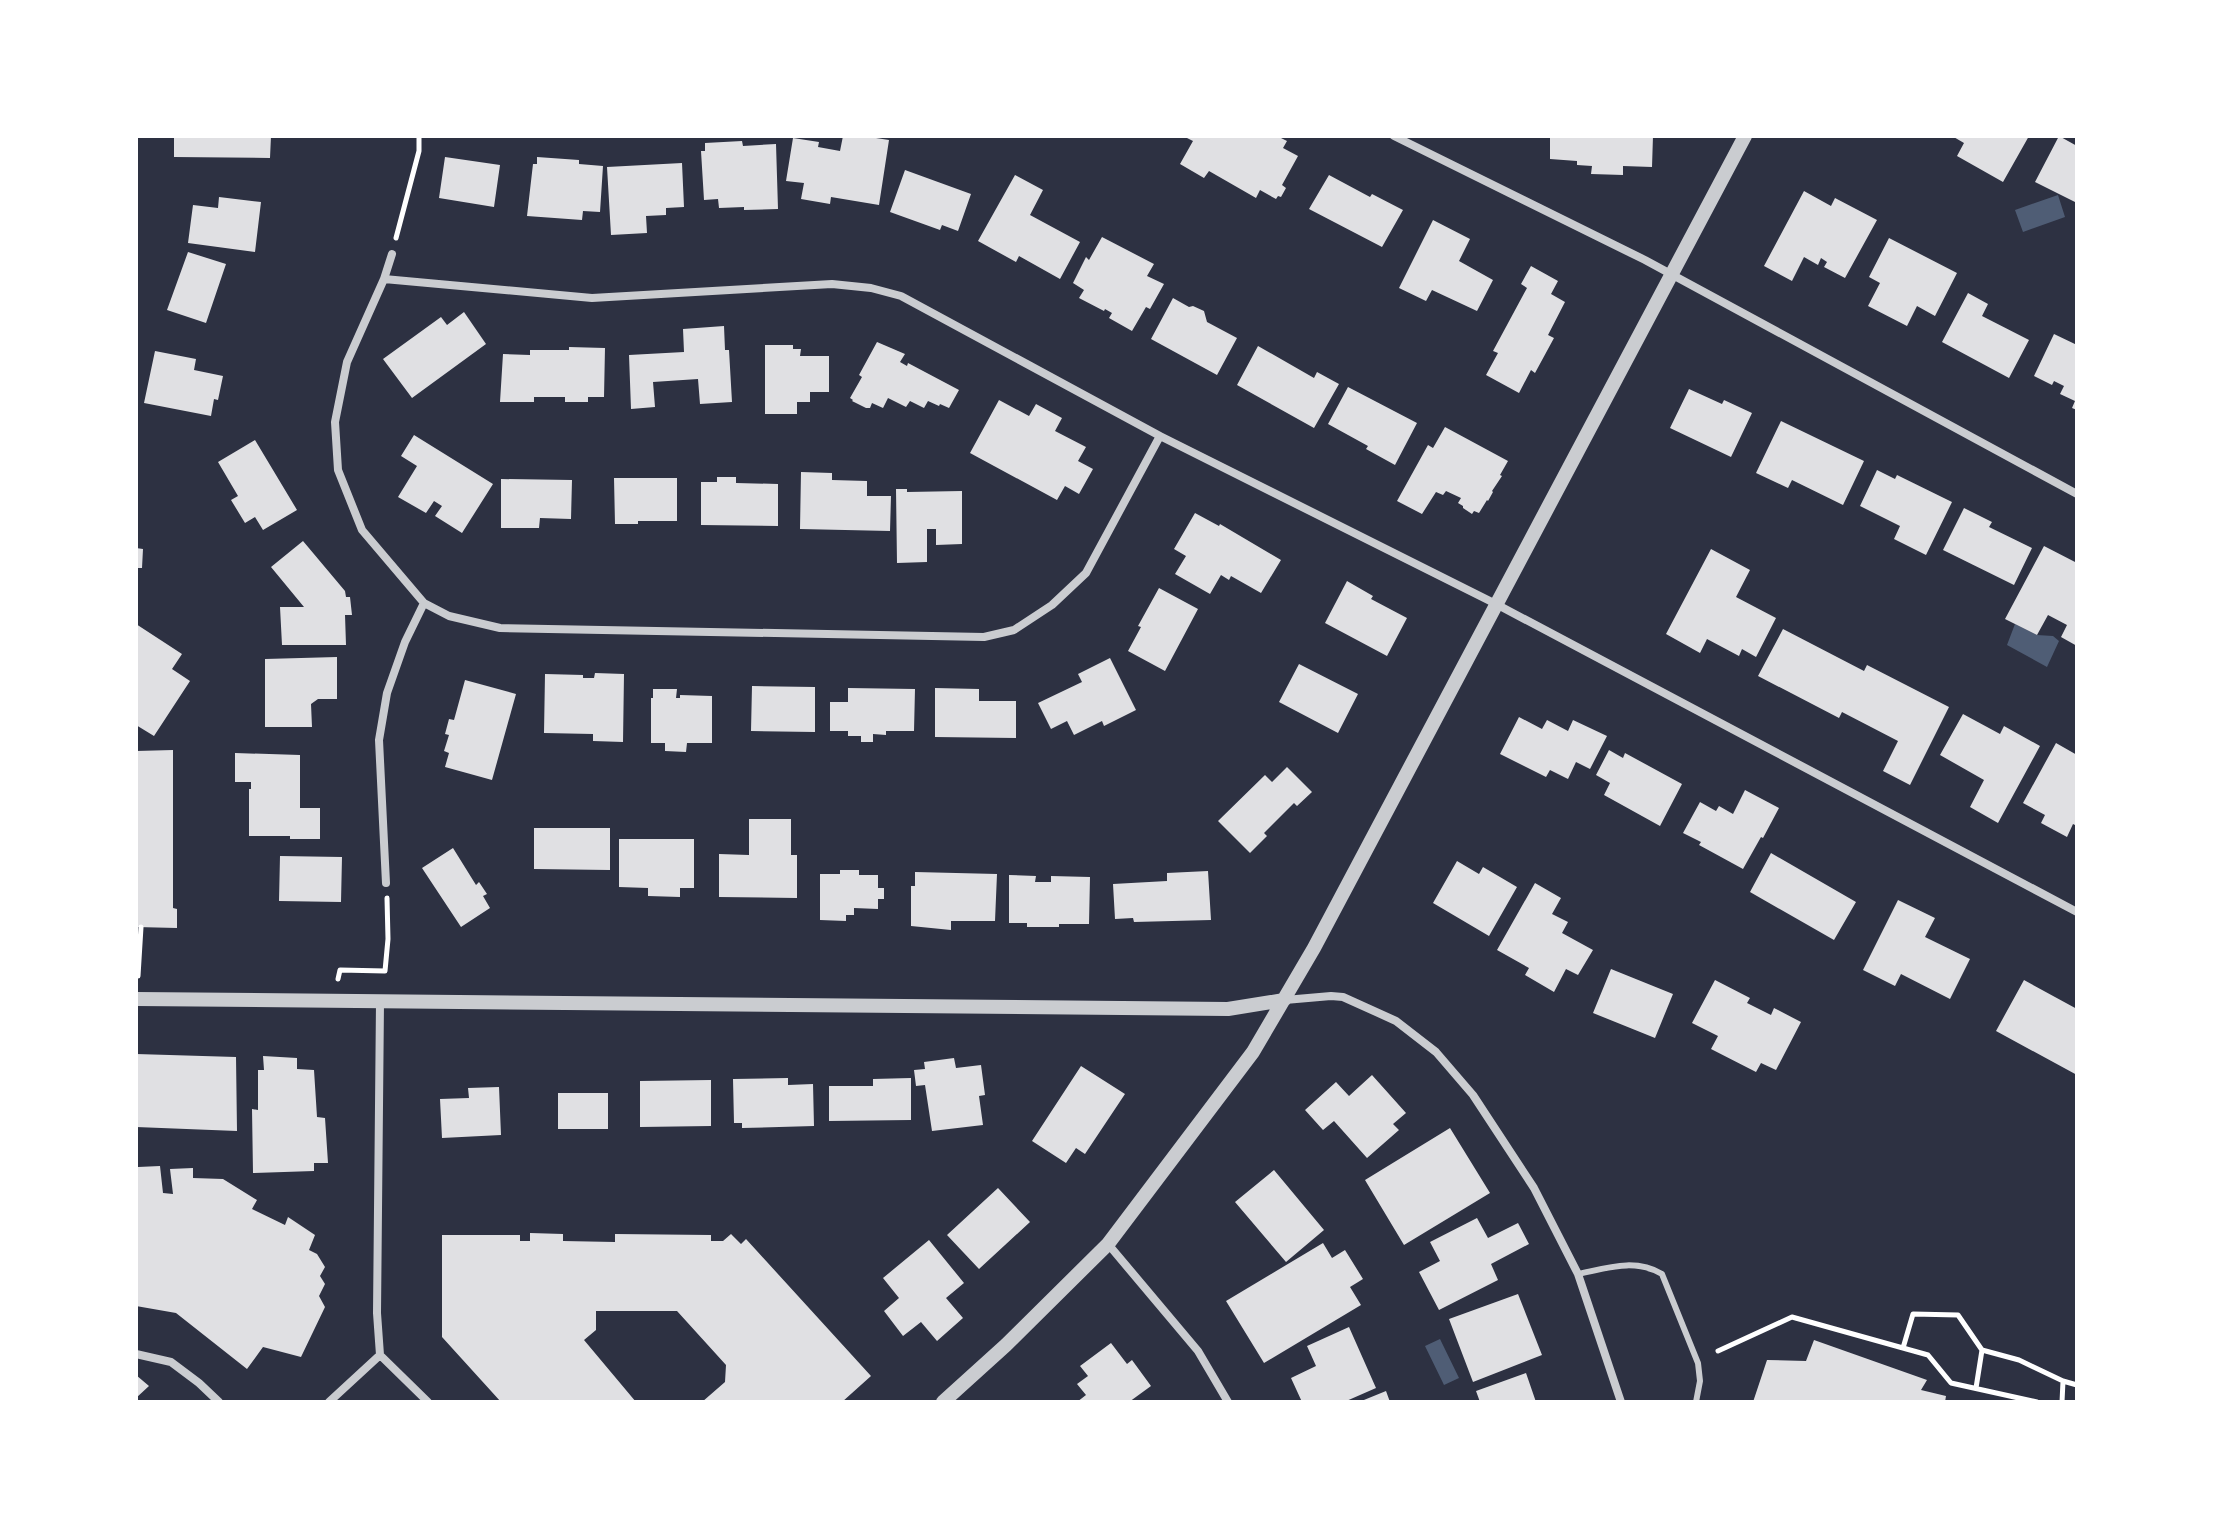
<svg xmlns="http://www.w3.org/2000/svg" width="2213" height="1538" viewBox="0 0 2213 1538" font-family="Literata,serif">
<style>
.water{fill:#4f5d75}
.building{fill:#e0e0e3}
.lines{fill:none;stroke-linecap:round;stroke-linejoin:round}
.path{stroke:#fff;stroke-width:5}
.service{stroke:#caccd0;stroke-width:6}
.minor{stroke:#caccd0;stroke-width:8}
.tertiary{stroke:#caccd0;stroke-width:14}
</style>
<rect width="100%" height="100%" fill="#2d3142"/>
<!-- water -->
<path class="water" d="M2058,195l7,22 -42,15 -8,-22z
M2015,624l22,11 16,1 6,5 -12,26 -40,-22z
M1440,1339l19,39 -15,7 -19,-39z"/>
<!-- building -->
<path class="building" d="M174,136h97l-1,22 -96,-1z
M843,136h20l26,4 -10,65 -48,-8 -1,7 -29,-5 3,-16 -18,-2 7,-43 26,4 -1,5 22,4z
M1183,136h94l10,5 -4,7 15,8 -16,29 4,3 -5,9 -3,-1 -2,3 -16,-9 -4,8 -47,-27 -5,7 -24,-14 13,-23z
M1550,136h103l-1,31 -29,-1v9l-32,-1 1,-8 -15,-1v-4l-27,-2z
M1952,136h77l-26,46 -46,-26 7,-13z
M2059,136l18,10v57l-42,-21z
M742,141l1,5 33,-2 2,65 -34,1v-3l-25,1 -1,-9 -14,1 -3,-49h4v-8z
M445,157l55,8 -6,42 -55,-9z
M537,157l42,3v4l24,2 -3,46 -17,-1 -1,9 -55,-4 6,-52h4z
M682,163l2,44 -18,1v7l-20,1 1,17 -36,2 -4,-68z
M905,170l66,24 -13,37 -16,-6 -2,5 -50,-18z
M1015,175l28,15 -13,25 50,27 -20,37 -41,-23 -3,6 -38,-21z
M1329,175l41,22 2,-3 31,16 -21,37 -73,-38z
M1804,191l27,15 4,-8 42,22 -32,58 -21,-11 3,-5 -6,-4 -3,7 -14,-8 -12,24 -28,-15z
M219,197l42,5 -6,50 -67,-9 5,-38 25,3z
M1433,220l37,19 -11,22 34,19 -16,31 -45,-21 -6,11 -27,-13z
M1102,237l52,27 -7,12 17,8 -14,25 -4,-2 -14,24 -23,-13 3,-5 -7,-4 -1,2 -25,-13 5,-8 -11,-7 13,-26 3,3z
M1889,238l68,35 -22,43 -18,-10 -10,20 -39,-20 12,-23 -11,-6z
M188,252l38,12 -20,59 -39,-13z
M1531,266l27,15 -7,13 14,8 -17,33 6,3 -19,35 -4,-3 -12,23 -33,-18 12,-22 -5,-2 34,-63 -6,-4z
M1968,293l20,11 -6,12 47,24 -20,38 -67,-36z
M1173,298l16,9 4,-1 11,5 3,11 30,16 -20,37 -66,-36z
M464,312l22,32 -74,54 -29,-39 58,-42 6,8z
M724,326l1,24h4l3,52 -32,2 -2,-25 -45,3 2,25 -24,2 -2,-54 55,-3 -1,-23z
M2054,334l23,11v65l-5,-2 3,-7 -15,-7 4,-8 -10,-5 -2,4 -18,-9z
M877,342l28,12 -5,8 7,4 1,-3 51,27 -10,18 -9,-4 -1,2 -11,-5 -4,7 -14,-7 -4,6 -18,-9 -5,10 -11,-5 -2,5h-4l-14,-7 1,-1 -3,-2 12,-21 -3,-2z
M765,345h28v4h8l-1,7h29v36h-19v10h-13v12h-32z
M1258,346l56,32 3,-6 22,12 -25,44 -77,-43z
M569,347l36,1 -1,49h-16v5h-23v-5h-31v5h-34l3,-48 27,1v-5h39z
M155,351l41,8 -2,11 29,6 -5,24 -4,-1 -3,17 -67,-13z
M1348,387l69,36 -22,42 -29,-16 2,-3 -40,-22z
M1689,389l33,15 2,-4 28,13 -21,44 -61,-29z
M999,400l30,16 7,-12 26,14 -7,13 31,16 -8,14 15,8 -14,25 -14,-8 -8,14 -87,-47z
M1781,421l83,40 -21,44 -51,-25 -4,8 -32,-15z
M1445,427l63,34 -8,14 2,1 -10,15 1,1 -5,9 -1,-1 -8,13 -5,-2 -2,3 -9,-6v-2l-5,-3 3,-5 -15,-7 -3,4 -7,-3 -14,22 -25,-13 31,-56 5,3z
M414,435l79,49 -31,49 -27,-17 7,-10 -8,-5 -8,12 -28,-16 19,-31 -16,-10z
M255,440l42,70 -34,20 -8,-13 -10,6 -14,-23 7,-4 -20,-34z
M1877,470l18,9 2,-4 55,27 -26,53 -32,-16 6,-13 -40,-20z
M801,472l31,1v7l35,1v15h24l-1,35 -90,-2z
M717,477h19v6l42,1v42l-77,-1v-43h16z
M614,478h63v43h-39v3h-23z
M501,479l71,1 -1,39 -31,-1 -1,10h-38z
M896,489h11v3l55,-1v53l-26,1v-16h-9v33l-30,1z
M1964,508l28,14 -3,5 43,21 -18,37 -71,-35z
M1195,513l24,13 1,-2 61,36 -20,33 -30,-17 -2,4 -8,-5 -11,19 -35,-20 11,-18 -12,-7z
M303,541l42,50 1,6h4l2,18h-7l1,30h-64l-2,-38h24l-33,-40z
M2044,546l33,17v83l-16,-9 6,-12 -19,-10 -11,20 -32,-16z
M136,548l7,1 -1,19h-6z
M1711,549l39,21 -14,27 40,21 -20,39 -14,-8 -3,7 -32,-17 -7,14 -34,-19z
M1347,581l26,15 -2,3 36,19 -20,38 -62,-33z
M1159,588l39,21 -33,62 -37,-20 13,-24 -3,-1z
M136,624l46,30 -10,15 18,12 -36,55 -18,-11z
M1783,629l81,42 3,-6 82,42 -39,78 -27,-14 15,-30 -56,-29 -3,6 -81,-42z
M337,657v42h-19l-7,5 1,23h-47v-68z
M1110,658l26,52 -32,16 -2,-5 -28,14 -7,-14 -16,8 -13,-26 44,-21 -4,-8z
M1299,664l59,30 -20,39 -59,-31z
M595,673l29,1 -1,68 -30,-1v-7l-49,-1 1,-59 38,1v3h11z
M465,680l51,14 -24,86 -47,-13 4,-14 -5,-2 5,-16 -4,-1 4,-15 5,1z
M752,686l63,1v45l-64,-1z
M848,688l67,1 -1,42h-28v4l-13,-1v8h-12v-6h-13v-5h-18v-29h18z
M935,688l44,1v12h37v37l-81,-1z
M653,689h24l-1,9h4v-3l32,1v47h-25l-1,9 -21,-1v-8h-14v-45h2z
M1963,714l37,20 4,-8 36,20 -42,77 -28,-16 14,-27 -44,-25z
M1519,717l23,12 5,-9 21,11 5,-11 34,16 -17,33 -14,-7 -8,17 -18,-9 -4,7 -46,-23z
M2056,743l21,12v71l-4,-2 -6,13 -26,-14 4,-8 -22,-12z
M173,750v158l4,1v19l-41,-1v-176z
M1609,750l14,8 2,-5 57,31 -22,42 -56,-31 6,-12 -14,-8z
M235,753l65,2v53h20v31h-30v-3h-41v-47h2v-7h-16z
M1287,767l25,25 -15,14 -3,-3 -30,30 3,3 -17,17 -32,-32 47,-46 7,7z
M1745,790l34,18 -16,30 -2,-1 -18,32 -44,-24 2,-3 -18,-9 17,-31 16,9 3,-5 14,8z
M749,819h42v36h6v43l-78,-1v-43l30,1z
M534,828h76v42l-76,-1z
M619,839h75v49h-14v9l-32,-1v-8l-29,-1z
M453,848l23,37 3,-3 8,12 -4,2 7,12 -29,19 -39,-59z
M1771,853l85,49 -22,38 -84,-48z
M280,856l62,1 -1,45 -62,-1z
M1457,861l22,13 4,-7 34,20 -28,49 -56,-33z
M840,870h19v5h19v13h6v11h-6v10l-24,-1v7h-8v6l-26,-1v-46h20z
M1208,871l3,49 -77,2 -1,-4 -18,1 -2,-35 54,-3v-8z
M915,872l82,2 -2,47h-44v9l-40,-4v-40h4z
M1009,875l27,1 -1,6h16v-6l39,1 -1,47h-30v3h-32v-4h-18z
M1535,883l26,15 -9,16 16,8 -6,11 31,17 -15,25 -12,-6 -12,23 -29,-17 4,-7 -32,-18z
M1898,900l37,18 -10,19 45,22 -20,40 -49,-25 -6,12 -32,-16z
M1611,969l62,25 -18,44 -62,-25z
M1715,980l35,18 -3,5 24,12 3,-7 27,14 -25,48 -15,-7 -5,9 -45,-23 7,-13 -26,-13z
M2024,980l53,29v66l-81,-44z
M136,1054l100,3 1,74 -101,-4z
M263,1056l34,2v11l17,1 3,47 8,1 3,45h-14v8l-61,2 -1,-64 6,1v-40h6z
M954,1058l2,10 25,-3 4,30 -6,1 4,29 -51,6 -7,-46 -9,1 -2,-16 11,-1 -1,-7z
M1081,1066l44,28 -40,60 -9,-6 -10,15 -34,-22z
M1372,1075l34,38 -13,11 6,6 -32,28 -33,-37 -11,9 -18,-20 31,-28 13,14z
M788,1078v7l25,-1 1,42 -72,2v-5h-8l-1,-44z
M911,1078v42l-82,1v-35h44v-7z
M711,1080v46l-71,1v-46z
M499,1087l2,48 -59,3 -2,-39 29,-1 -1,-10z
M558,1093h50v36h-50z
M1450,1128l40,65 -86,52 -39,-65z
M160,1166l3,27 10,1 -3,-25 23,-1v10l30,1 34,21 -5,9 33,16 3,-8 27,18 -6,15 8,4 8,13 -5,9 5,8 -6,12 6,11 -24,50 -38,-10 -16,22 -71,-56 -40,-7 2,-139z
M1274,1170l50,60 -38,32 -51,-60z
M998,1188l32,34 -51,47 -32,-34z
M1477,1218l11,20 30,-15 11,21 -38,20 7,16 -59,30 -20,-38 21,-11 -10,-19z
M530,1233l33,1v7l52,1v-8l96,1v6h12l8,-7 10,10 5,-5 125,137 -29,26h-140l23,-20 1,-17 -49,-54h-81v19l-12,10 52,62h-135l-59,-65v-102h78v6h10z
M929,1240l35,43 -18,15 17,20 -26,23 -16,-19 -18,14 -19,-25 15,-13 -16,-20z
M1323,1243l9,15 13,-8 18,29 -13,8 11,18 -97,58 -38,-62z
M1518,1294l24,61 -69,27 -24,-63z
M1349,1327l27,61 -32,14h-42l-11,-24 25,-12 -9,-20z
M1814,1340l113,40 -6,10 25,6 -1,6h-192l14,-42 39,1z
M1111,1343l16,21 5,-4 19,26 -22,16h-52l9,-7 -9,-11 11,-8 -8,-10z
M1526,1373l10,29h-56l-4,-11z
M136,1375l13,11 -13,12z
M1386,1391l4,11h-31z"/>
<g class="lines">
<!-- path -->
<path class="path" d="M396,238l23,-87v-15
M138,976l3,-49
M338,979l2,-9 45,1 3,-32 -1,-41
M1903,1348l10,-34 45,1 24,35 -6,38
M1982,1350l37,10 44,21
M1718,1351l74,-34 136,38 23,28 86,19
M2062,1402l1,-21 14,4"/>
<!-- service -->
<path class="service" d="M1578,1274c29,-6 57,-16 84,0l36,89 2,18 -4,21"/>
<!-- minor -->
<path class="minor" d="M1394,136l251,124 432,234
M384,279l208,19 240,-14 39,4 30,8 259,140 336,168 581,308
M424,603l25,13 51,12 484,9 30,-7 38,-25 34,-32 74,-137
M386,883l-7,-143 8,-47 18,-51 19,-39 -62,-73 -24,-60 -3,-48 12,-60 37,-83 8,-25
M1285,1000l46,-4 12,1 53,24 40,31 37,43 61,93 44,86 43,128
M380,1002l-3,311 3,42
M1108,1244l90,107 30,51
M136,1354l35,8 28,21 20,19
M380,1355l48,47
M329,1402l51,-47"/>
<!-- tertiary -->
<path class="tertiary" d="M136,999l1092,10 56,-9
M943,1402l63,-57 102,-101 145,-192 61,-104 431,-812"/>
</g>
<!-- border -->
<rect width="2213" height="1538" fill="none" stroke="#ffffff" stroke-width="276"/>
</svg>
